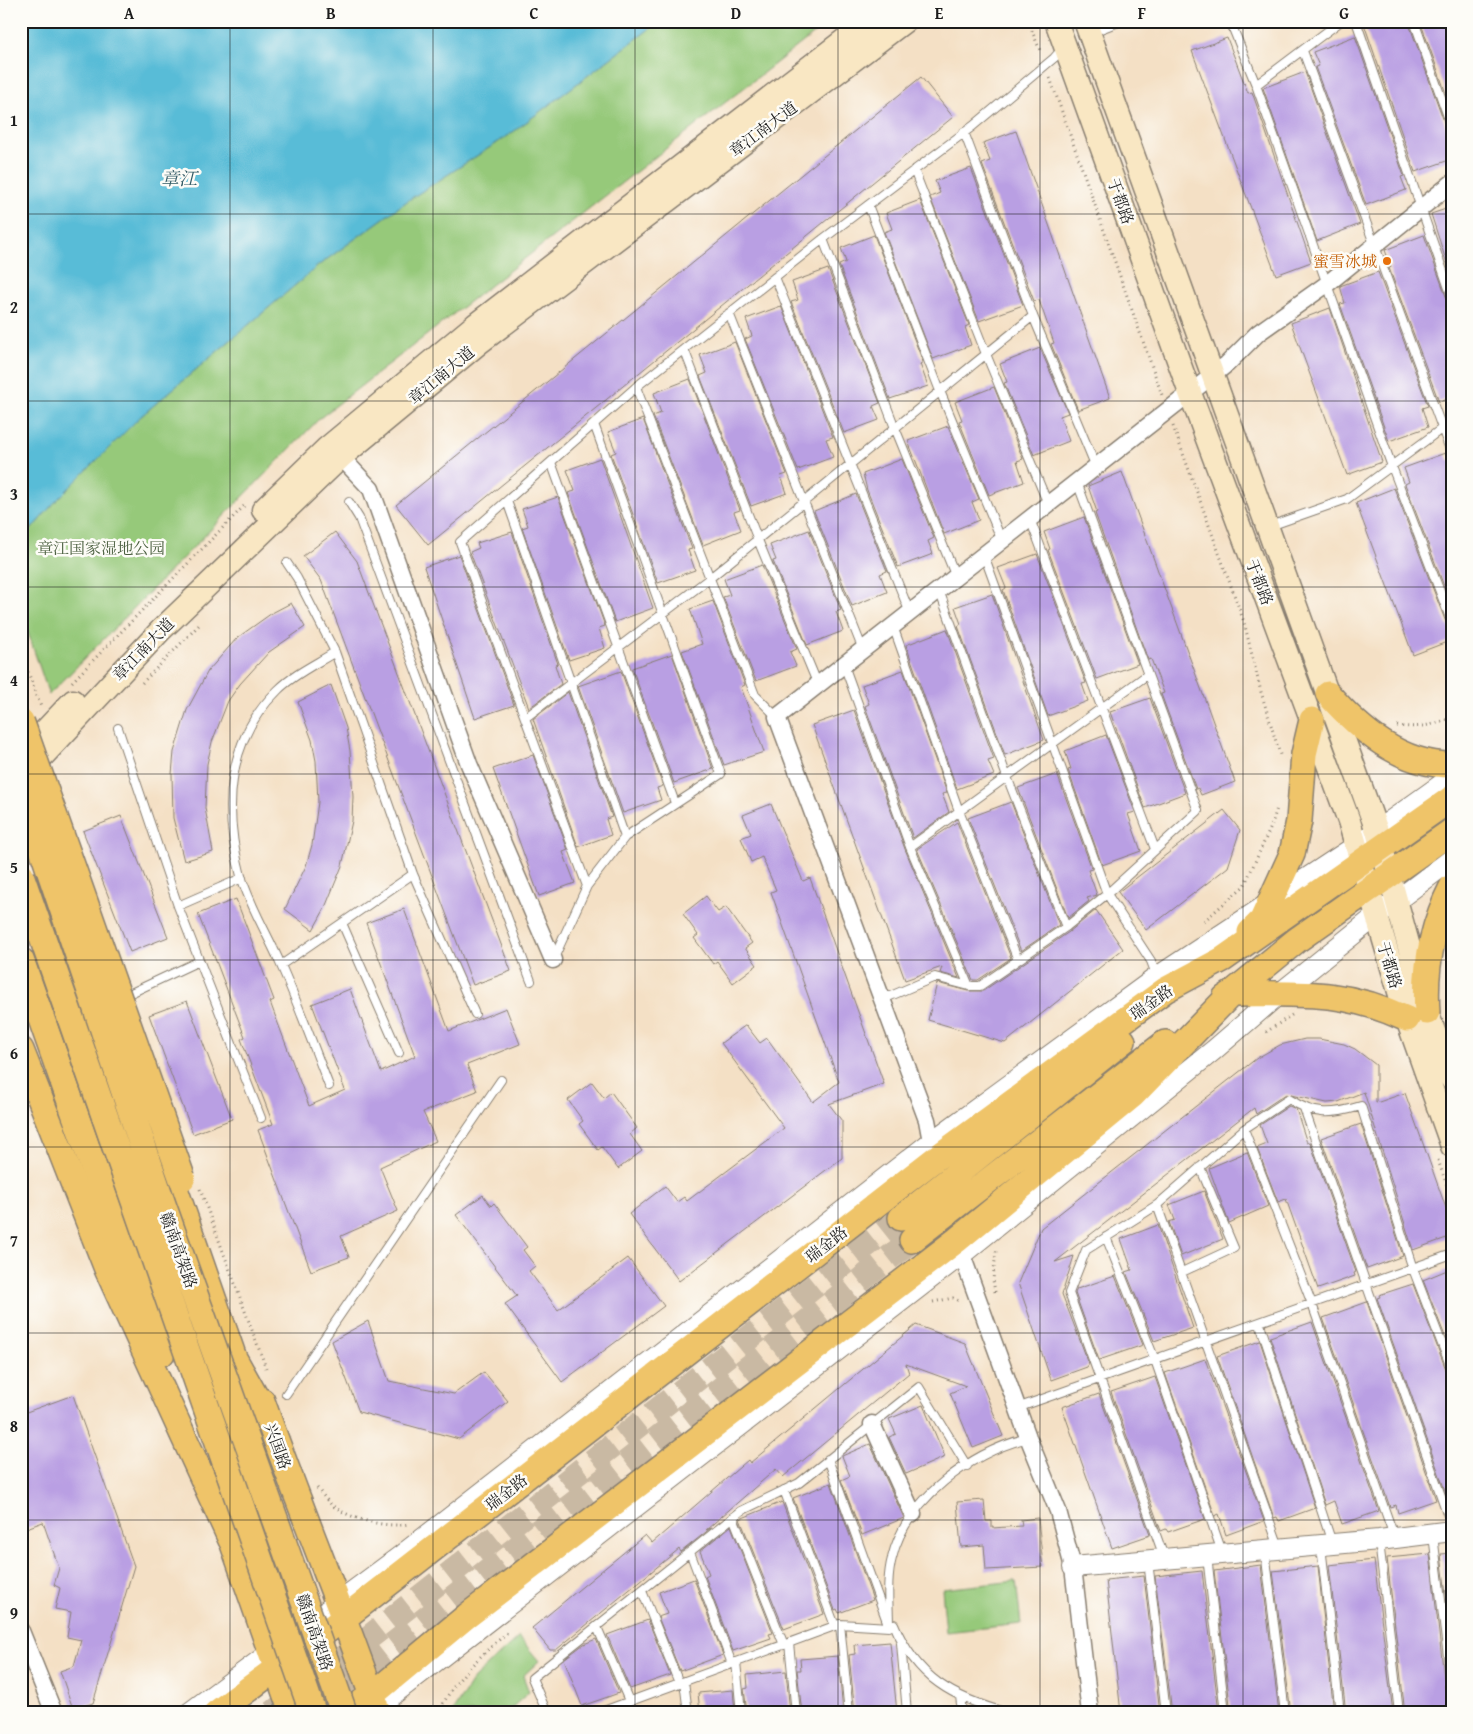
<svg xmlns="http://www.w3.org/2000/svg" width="1473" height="1734" viewBox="0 0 1473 1734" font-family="'Gentium Book Plus','Noto Serif SC',serif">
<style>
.green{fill:#96c97a;stroke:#59724b}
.water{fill:#58bcd7;stroke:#3a6c7a}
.building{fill:#b99fe3}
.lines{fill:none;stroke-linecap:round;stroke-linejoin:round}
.primary-tunnel{stroke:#c9b9a3;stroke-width:25;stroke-dasharray:25 12;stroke-linecap:butt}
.service-casing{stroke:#887e70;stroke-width:10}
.minor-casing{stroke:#887e70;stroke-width:19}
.tertiary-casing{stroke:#887e70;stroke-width:22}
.secondary-casing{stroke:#887e70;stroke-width:25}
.primary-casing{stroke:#887e70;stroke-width:28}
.trunk-casing{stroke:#887e70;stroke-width:29}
.path{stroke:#887e70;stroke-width:3;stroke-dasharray:1 4;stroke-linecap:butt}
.service{stroke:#fff;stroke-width:8}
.minor{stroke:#fff;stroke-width:16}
.tertiary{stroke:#fff;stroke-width:20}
.secondary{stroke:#f9e7c3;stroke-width:22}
.primary{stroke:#efc469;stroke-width:25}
.trunk{stroke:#efc469;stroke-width:26}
.trunk-bridge-casing{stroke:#887e70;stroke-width:29;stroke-linecap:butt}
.trunk-bridge{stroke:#efc469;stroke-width:26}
.grid{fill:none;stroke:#1c1c1c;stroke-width:1;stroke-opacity:0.55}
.food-dot{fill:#e8710a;stroke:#fdfcf7;stroke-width:2}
.labels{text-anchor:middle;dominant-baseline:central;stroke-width:5;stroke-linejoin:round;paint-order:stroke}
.street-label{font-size:16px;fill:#1c1c1c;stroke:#fdfcf7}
.food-label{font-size:16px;fill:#c56008;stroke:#fdfcf7;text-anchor:end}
.park-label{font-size:16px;fill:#4d6142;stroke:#fdfcf7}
.water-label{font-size:18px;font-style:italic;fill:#345c67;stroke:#fdfcf7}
.neatline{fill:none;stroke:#1c1c1c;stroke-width:2}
.grid-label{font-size:16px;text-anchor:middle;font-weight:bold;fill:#1c1c1c}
</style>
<rect width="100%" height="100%" fill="#fdfcf7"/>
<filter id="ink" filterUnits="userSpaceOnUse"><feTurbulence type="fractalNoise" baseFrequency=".02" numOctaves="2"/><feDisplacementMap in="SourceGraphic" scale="10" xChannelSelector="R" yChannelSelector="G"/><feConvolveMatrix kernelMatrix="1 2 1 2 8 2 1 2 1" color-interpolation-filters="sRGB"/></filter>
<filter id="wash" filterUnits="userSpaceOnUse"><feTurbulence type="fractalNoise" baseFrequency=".0096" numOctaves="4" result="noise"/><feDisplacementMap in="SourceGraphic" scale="20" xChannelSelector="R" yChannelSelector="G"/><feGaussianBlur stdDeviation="1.12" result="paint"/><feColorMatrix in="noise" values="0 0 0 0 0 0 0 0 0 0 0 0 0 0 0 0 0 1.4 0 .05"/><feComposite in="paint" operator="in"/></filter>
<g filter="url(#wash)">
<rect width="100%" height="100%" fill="#f4e0c5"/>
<!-- green -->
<path class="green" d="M660,21h170l-510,397 -271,277 -28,-83v-71l33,-38 86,-86 179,-152 91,-66 99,-64z
M1016,1581l5,43 -75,8 -4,-43z
M519,1637l20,24 -16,15 6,16 -23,21h-54l22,-35z"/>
<!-- water -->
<path class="water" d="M21,21h639l-151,114 -99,64 -91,66 -179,152 -86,86 -33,38z"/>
<g id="blocks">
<!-- building -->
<path class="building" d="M1363,21h45l39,109 5,4v25l-37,13z
M1420,21h32v89z
M1355,36l49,140 -3,1 5,13 -40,15 -51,-138 4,-1 -6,-14z
M1227,38l21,55 4,-1 59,170 -35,13 -84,-224z
M1305,72l55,152 -43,17 -54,-153z
M921,77l32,40 -525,428 -32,-40z
M1016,131l94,267 -32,12 -27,-66 3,-1 -15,-43 -5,1 -52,-137 8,-3 -7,-18z
M971,168l52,137 -44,16 -49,-124 10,-4 -5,-12z
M920,200l49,125 -4,2 6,18 -38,14 -49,-127 8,-3 -6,-16z
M1452,207v72l-21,-65z
M874,235l49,127 -3,2 8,22 -38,13 -51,-134 7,-3 -5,-14z
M1424,235l23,64 5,4v94l-13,5 -50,-134 2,-1 -6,-17z
M828,269l52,134 -7,3 6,14 -35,13 -53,-131 7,-2 -6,-18z
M1378,272l50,134 -6,2 6,19 -39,14 -49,-137 5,-1 -5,-17z
M781,306l52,131 -7,2 7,18 -35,13 -53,-131 7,-3 -6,-17z
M1330,308l52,154 -35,13 -56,-152z
M735,342l52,132 -6,2 6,17 -36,13 -51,-130 7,-3 -7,-18z
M1040,348l28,65 -8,3 9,25 -35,14 -30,-72 3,-1 -7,-18z
M690,379l50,131 -6,2 7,18 -38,15 -50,-129 8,-3 -7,-20z
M994,387l29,72 -6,2 7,21 -35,13 -30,-74 3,-1 -7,-18z
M643,419l49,130 -4,1 7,20 -37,13 -47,-129 5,-2 -8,-20z
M948,426l31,73 -7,3 7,18 -35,14 -36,-93z
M1445,453l3,6 4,2v146l-47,-123 4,-2 -5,-14z
M600,458l53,150 -38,14 -47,-129 7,-2 -8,-21z
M902,459l32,79 -6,3 5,13 -35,13 -31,-77 -4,-16z
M1122,472l113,310 -34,13 -3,-7 -2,1 -35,-95 3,-1 -13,-34 -3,1 -53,-147 2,-1 -9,-26z
M1394,488l53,137 5,4v11l-39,15 -57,-152z
M856,494l31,77 -7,3 7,18 -35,14 -38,-95z
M558,497l47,129 -6,2 6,20 -36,12 -47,-132 6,-2 -6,-17z
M1084,517l54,147 -41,15 -49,-129 2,-1 -6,-17z
M809,530l32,80 -5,2 7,19 -36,14 -34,-84 3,-1 -6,-15z
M335,532l22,29 154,410 -38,14 -152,-405 -18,-24z
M512,532l46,132 -3,1 6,19 -32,24 -59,-156 9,-4 -2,-5z
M1037,554l49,129 -4,1 6,17 -40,15 -45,-126 3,-2 -8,-20z
M459,555l55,150 -39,13 -51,-151z
M762,565l35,84 -7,3 6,14 -40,15 -33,-84 7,-2 -6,-16z
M992,594l52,146 -39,15 -47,-129 3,-2 -6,-17z
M713,601l32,84 -4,2 23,65 -40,13 -42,-114 20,-7 -12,-35z
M291,603l14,24 -36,25 -29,32 -12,17 -16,41 -5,22 -2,44 8,44 -29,9 -11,-43 -1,-44 2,-22 13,-42 21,-39 29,-33 35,-25z
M947,629l47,130 -6,2 6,14 -37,14 -51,-144z
M672,654l41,115 -39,14 -42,-115z
M903,670l44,123 -5,1 7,18 -36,26 -48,-132 4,-2 -7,-19z
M621,671l42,115 -6,2 4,12 -38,13 -45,-127z
M331,685l15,43 4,23 3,46 -1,24 -10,45 -18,44 -11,20 -28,-21 21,-43 6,-21 6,-43 -2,-41 -4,-21 -14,-38z
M568,692l44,125 -6,2 5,16 -33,12 -45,-128z
M1150,698l35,95 -40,15 -35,-96z
M854,710l51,139 54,129 -19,-5 2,-6 -37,13 -93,-255z
M1106,735l29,77 -7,2 13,37 -39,14 -34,-95 3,-1 -6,-18z
M533,755l35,95 -5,2 12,31 -36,13 -46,-127z
M1057,774l35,95 -4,1 9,25 -10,3 2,3 -21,17 -50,-130z
M1011,802l48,123 -38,26 -53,-133z
M771,804l32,77 7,-3 74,206 -55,20 13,17v37l-163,123 -50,-67 36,-28 12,16 7,-5 3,4 97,-73 -63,-85 25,-18 14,18 7,-5 46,64 26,-20 -68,-190 5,-2 -14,-33 -11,5 -10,-24 10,-4 -8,-19z
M1224,810l16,20 -12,37 -82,63 -28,-38z
M121,816l47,121 -38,15 -47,-121z
M957,822l54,136 -33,22h-5l-56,-131z
M706,896l12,16 8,-5 26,36 -7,5 12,17 -24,18 -16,-22 -4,3 -19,-26 4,-3 -15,-21z
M236,899l38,101 -4,2 39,104 36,-16 -33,-86 38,-15 31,83 34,-16 -49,-133 38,-14 45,122 57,-23 14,36 -53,21 10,26 -54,21 13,29 -56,26 18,44 -57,25 8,21 -38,14 -53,-141 15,-6 -32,-85 4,-2 -47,-123z
M1096,910l27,39 -118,94 -77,-23 9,-37 31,8h15l86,-59z
M187,1001l45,118 -39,15 -44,-119z
M1305,1039h14l25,5 11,5 21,16v38l29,-10 47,132v11l-39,14 -49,-158 -26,10 -11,1 -41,-9 -30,20 -2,-6 -199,154 19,-6 -12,38 27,70 -2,3 -36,13 -33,-97 23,-55 216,-170 23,-13z
M592,1082l12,16 7,-6 26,36 -7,6 12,17 -24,18 -16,-22 -4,3 -19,-26 4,-3 -15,-21z
M1289,1106l7,3 11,34 3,-1 46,130 -2,1 1,3 -37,13 -32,-90 -8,3 -21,-54 10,-4 -7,-19z
M1361,1124l42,132 -36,13 -46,-131z
M1247,1152l21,54 -39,17 -20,-55z
M1204,1191l19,48 -42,17 -12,-34 6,-2 -6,-15z
M483,1195l8,11 3,-3 33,44 -4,3 12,16 -6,5 29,39 70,-52 36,48 -102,76 -57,-78 12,-8 -61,-81z
M1158,1225l35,103 -39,13 -28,-69 6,-2 -11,-31z
M1452,1268v86l-29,-74z
M1115,1276l28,69 -44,15 -24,-67 2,-4z
M1413,1284l34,88 5,4v118l-5,2 -70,-198 3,-1 -1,-2z
M1367,1302l69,198 -38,13 -2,-8 -6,2 -67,-189z
M368,1321l21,60 65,13 30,-22 24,29 -49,38 -100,-27 -27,-71z
M1312,1322l67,189 -37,13 -8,-23 -9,4 -55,-168z
M916,1325l49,18 38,93 -30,12 -23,-55 16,-7 -60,-22 3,9 -126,104 -7,-8 -70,61 5,-2 -30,24 -2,-3 -123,101h-6l-18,-22 113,-93 7,8 96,-83 2,3z
M1260,1341l55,167 -36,13 -2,-4 -3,1 -57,-162z
M1205,1359l59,162 -38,14 -7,-21 -4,2 -50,-143z
M1155,1377l50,142 -37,13 -2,-3 -5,2 -50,-139z
M1099,1394l51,141 -38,13 -50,-141z
M73,1395l61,171 -41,137 -20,6 -13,-38 14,-5 7,-26 -14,-3 4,-25 -16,-3 5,-21 -6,-3 5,-17 -16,-46 -22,8v-116z
M923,1405l22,52 -39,17 -17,-37 7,-3 -7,-15z
M870,1444l34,74 -42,17 -21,-55 9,-4 -8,-20z
M831,1483l42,117 -34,13 -2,-4 -2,1 -42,-112z
M984,1500l2,21h6v7l30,-2 -1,-6 17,-2 5,49 -57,3 -2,-25 -23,2 -4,-45z
M782,1502l42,112 -40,15 -44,-110z
M731,1526l42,107 -4,1 2,4 -38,13 -28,-75 4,-2 -9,-23z
M1452,1553v83h-1l-10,-82z
M1430,1554l18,159h-43l-18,-155z
M1374,1560l19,153h-47l-17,-148z
M1261,1565l18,148h-48l-17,-142z
M1318,1566l16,147h-43l-18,-142z
M1202,1571l17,142h-47l-17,-137z
M1144,1576l16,137h-39l-15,-133z
M694,1579l29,76 -43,16 -22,-54 9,-3 -8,-22z
M648,1620l22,55 -40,14 -23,-54z
M596,1639l23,54 -37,13 -18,-47 20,-15z
M890,1642l7,71h-42l-6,-58 6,-1 -1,-9z
M838,1656l5,57h-41l-5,-43h4l-1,-11z
M786,1671l4,42h-43l-3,-24 4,-1 -1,-13z
M733,1690l2,23h-35l-2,-20z"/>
</g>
</g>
<g filter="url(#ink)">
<use href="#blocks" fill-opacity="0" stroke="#887e70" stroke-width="1"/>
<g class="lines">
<!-- primary-tunnel -->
<path class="primary-tunnel" d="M273,1713l628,-495
M305,1713l607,-473"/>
<!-- service casing -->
<g class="service-casing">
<path id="service" d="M1230,21l26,64 135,379 61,159
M1356,21l96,276
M1414,21l38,107
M1090,33l31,-12
M1303,51l149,404
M1256,85l85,-64
M964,132l69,184 63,151
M914,170l72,184 62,150
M868,205l72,186 62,150
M823,239l72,189 61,149
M775,277l135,336
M729,313l134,337
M684,349l74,191 60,145
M636,387l119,308 22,22
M551,462l124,341
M507,501l118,336
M349,502l10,16 172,463
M1030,519l125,330
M1270,526l77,-27 105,-78
M984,555l123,339 44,67 6,16
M287,563l10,15 38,74 78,222 62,140
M939,590l68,187 59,150
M893,626l66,185 59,149
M844,665l66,182 59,139
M525,718l185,-140 323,-262
M118,728l60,178 83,212
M910,847l237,-172
M587,886l-127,-344 176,-155 187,-148 150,-113 81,-68 8,-9
M178,906l64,-28
M342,923l57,130
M554,958l33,-72 38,-49 96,-63 -127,-350
M281,965l132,-91
M133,992l66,-31
M881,1000l54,-23 34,9h11l86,-59 41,-33 91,-83 -121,-329
M329,1086c-16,-41 -31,-83 -49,-123 -12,-28 -30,-57 -39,-87 -18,-66 -15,-136 37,-186 16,-16 38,-26 57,-38
M1304,1108l148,419
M1244,1129l68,175 82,232
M1157,1205l122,342
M1106,1237l49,123 67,192
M1182,1272l52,-24 -34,-81
M1260,1324l72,219
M286,1394l215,-314
M1017,1408l435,-154
M784,1490l51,136
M733,1517l51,128
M1433,1535l19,154
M1379,1541l20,172
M1321,1546l19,167
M1265,1551l20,162
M690,1552l42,112
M1207,1556l18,157
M1164,1557l-95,-264 17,-43 71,-45 87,-76 45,-30c26,17 42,16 72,7l52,163 39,101
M1148,1561l18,152
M642,1591l37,92
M840,1624l9,89
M597,1627l32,74 1,12
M789,1643l7,70
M901,1643l6,70
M736,1662l5,51
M684,1681l4,32
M960,1696l2,17
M547,1713l-15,-35 209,-167 58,-28 120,-96 48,79
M598,1713l242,-89 49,3 -61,-168
M1008,1713c-55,-15 -92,-35 -114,-89l-5,3c0,-23 -3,-47 3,-69 14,-59 80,-106 136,-120"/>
</g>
<!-- minor casing -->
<g class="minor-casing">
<path id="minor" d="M341,457l30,32 98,275 84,196
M933,1152l-6,-32 -150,-403 450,-353 31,-31 69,-49 125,-101
M958,1244l70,193 30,74 15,56 17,146
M872,1424l41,90
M21,1631l33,82"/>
</g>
<!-- tertiary casing -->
<g class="tertiary-casing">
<path id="tertiary" d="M1073,1567l306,-27 73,-9
M189,1713l214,-159 527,-411 227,-166 200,-132 95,-68
M369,1713l593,-459 252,-204 65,-56 97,-78 76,-57"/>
</g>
<!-- secondary casing -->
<g class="secondary-casing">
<path id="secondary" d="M1056,21l134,372 159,428 58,198 45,127
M1085,21l292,810 50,181 25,68
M263,510l64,-62 148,-123 394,-304
M21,756l52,-55
M25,775l136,-145 180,-173 138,-114 426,-322"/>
</g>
<!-- primary casing -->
<g class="primary-casing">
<path id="primary" d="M1328,694c32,36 72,71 124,71
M1250,932l12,-12 30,-66 7,-33 5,-67 8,-34
M1225,998l6,-4c68,0 112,-5 176,25
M1427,1012c-3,-43 5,-86 25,-125
M21,1050l86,219 124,271
M164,1157l70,201 33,59
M901,1218l222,-177
M118,1236l44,117
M912,1240l253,-197
M262,1401c37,105 80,207 116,312
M226,1524l66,189
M216,1713l128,-95 592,-460 229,-168 58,-31 229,-161
M347,1713l25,-18 95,-79 490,-376 176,-145 98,-101 66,-54 155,-109"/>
</g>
<!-- trunk casing -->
<g class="trunk-casing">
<path id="trunk" d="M21,961l97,275"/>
</g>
<!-- path -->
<path class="path" d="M1028,21l13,32
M1050,78l112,317
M1173,426l71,196 17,70 20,66
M21,653l20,54
M72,682l172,-176
M142,683l59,-60
M1397,726c21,2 36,0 55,-9
M1204,921l40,-35 27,-59 6,-19
M1266,1032l26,-17
M1438,1160l14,40
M200,1189l66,179
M995,1292l-2,-12 3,-29
M933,1302l20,-4 8,4
M317,1488c5,6 10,13 16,18 19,14 54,22 76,18
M439,1713c13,-33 44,-59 70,-82"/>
<!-- service -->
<use href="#service" class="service"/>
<!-- minor -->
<use href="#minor" class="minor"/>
<!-- tertiary -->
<use href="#tertiary" class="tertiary"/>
<!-- secondary -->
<use href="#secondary" class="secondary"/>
<!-- primary -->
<use href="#primary" class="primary"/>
<!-- trunk -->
<use href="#trunk" class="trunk"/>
<!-- trunk-bridge casing -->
<g class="trunk-bridge-casing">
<path id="trunk-bridge" d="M21,722l161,456
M21,785l141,418 182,510
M21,876l292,837"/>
</g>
<!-- trunk-bridge -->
<use href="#trunk-bridge" class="trunk-bridge"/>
</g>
</g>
<!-- grid -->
<path class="grid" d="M230,21v1692M433,21v1692M635,21v1692M838,21v1692M1040,21v1692M1243,21v1692M21,214h1431M21,401h1431M21,587h1431M21,774h1431M21,960h1431M21,1147h1431M21,1333h1431M21,1520h1431"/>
<!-- markers -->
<circle class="food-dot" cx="1387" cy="261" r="5"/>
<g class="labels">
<!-- street labels -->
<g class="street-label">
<text transform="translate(763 129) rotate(-37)">章江南大道</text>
<text transform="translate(1121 201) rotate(70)">于都路</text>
<text transform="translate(441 375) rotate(-40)">章江南大道</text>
<text transform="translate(1260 582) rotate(69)">于都路</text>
<text transform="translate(143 649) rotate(-46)">章江南大道</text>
<text transform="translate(1390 965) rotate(73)">于都路</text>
<text transform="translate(1151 1002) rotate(-35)">瑞金路</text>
<text transform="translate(826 1244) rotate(-38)">瑞金路</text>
<text transform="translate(179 1250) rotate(70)">赣南高架路</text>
<text transform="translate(278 1446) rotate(70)">兴国路</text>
<text transform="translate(506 1492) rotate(-38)">瑞金路</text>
<text transform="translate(315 1632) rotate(71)">赣南高架路</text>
</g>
<!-- food labels -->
<g class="food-label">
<text x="1377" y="261">蜜雪冰城</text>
</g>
<!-- park labels -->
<g class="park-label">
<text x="101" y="548">章江国家湿地公园</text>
</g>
<!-- water labels -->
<g class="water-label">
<text x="179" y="178">章江</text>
</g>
</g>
<!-- margin -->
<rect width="1473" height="1734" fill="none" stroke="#fdfcf7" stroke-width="55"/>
<rect x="28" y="28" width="1418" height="1678" class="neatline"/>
<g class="grid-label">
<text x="129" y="19">A</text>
<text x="331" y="19">B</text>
<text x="534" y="19">C</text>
<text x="736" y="19">D</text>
<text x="939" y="19">E</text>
<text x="1142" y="19">F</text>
<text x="1344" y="19">G</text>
<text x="14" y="126">1</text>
<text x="14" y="313">2</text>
<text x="14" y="500">3</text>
<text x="14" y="686">4</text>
<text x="14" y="873">5</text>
<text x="14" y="1059">6</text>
<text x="14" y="1246">7</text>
<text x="14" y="1432">8</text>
<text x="14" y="1619">9</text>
</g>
</svg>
